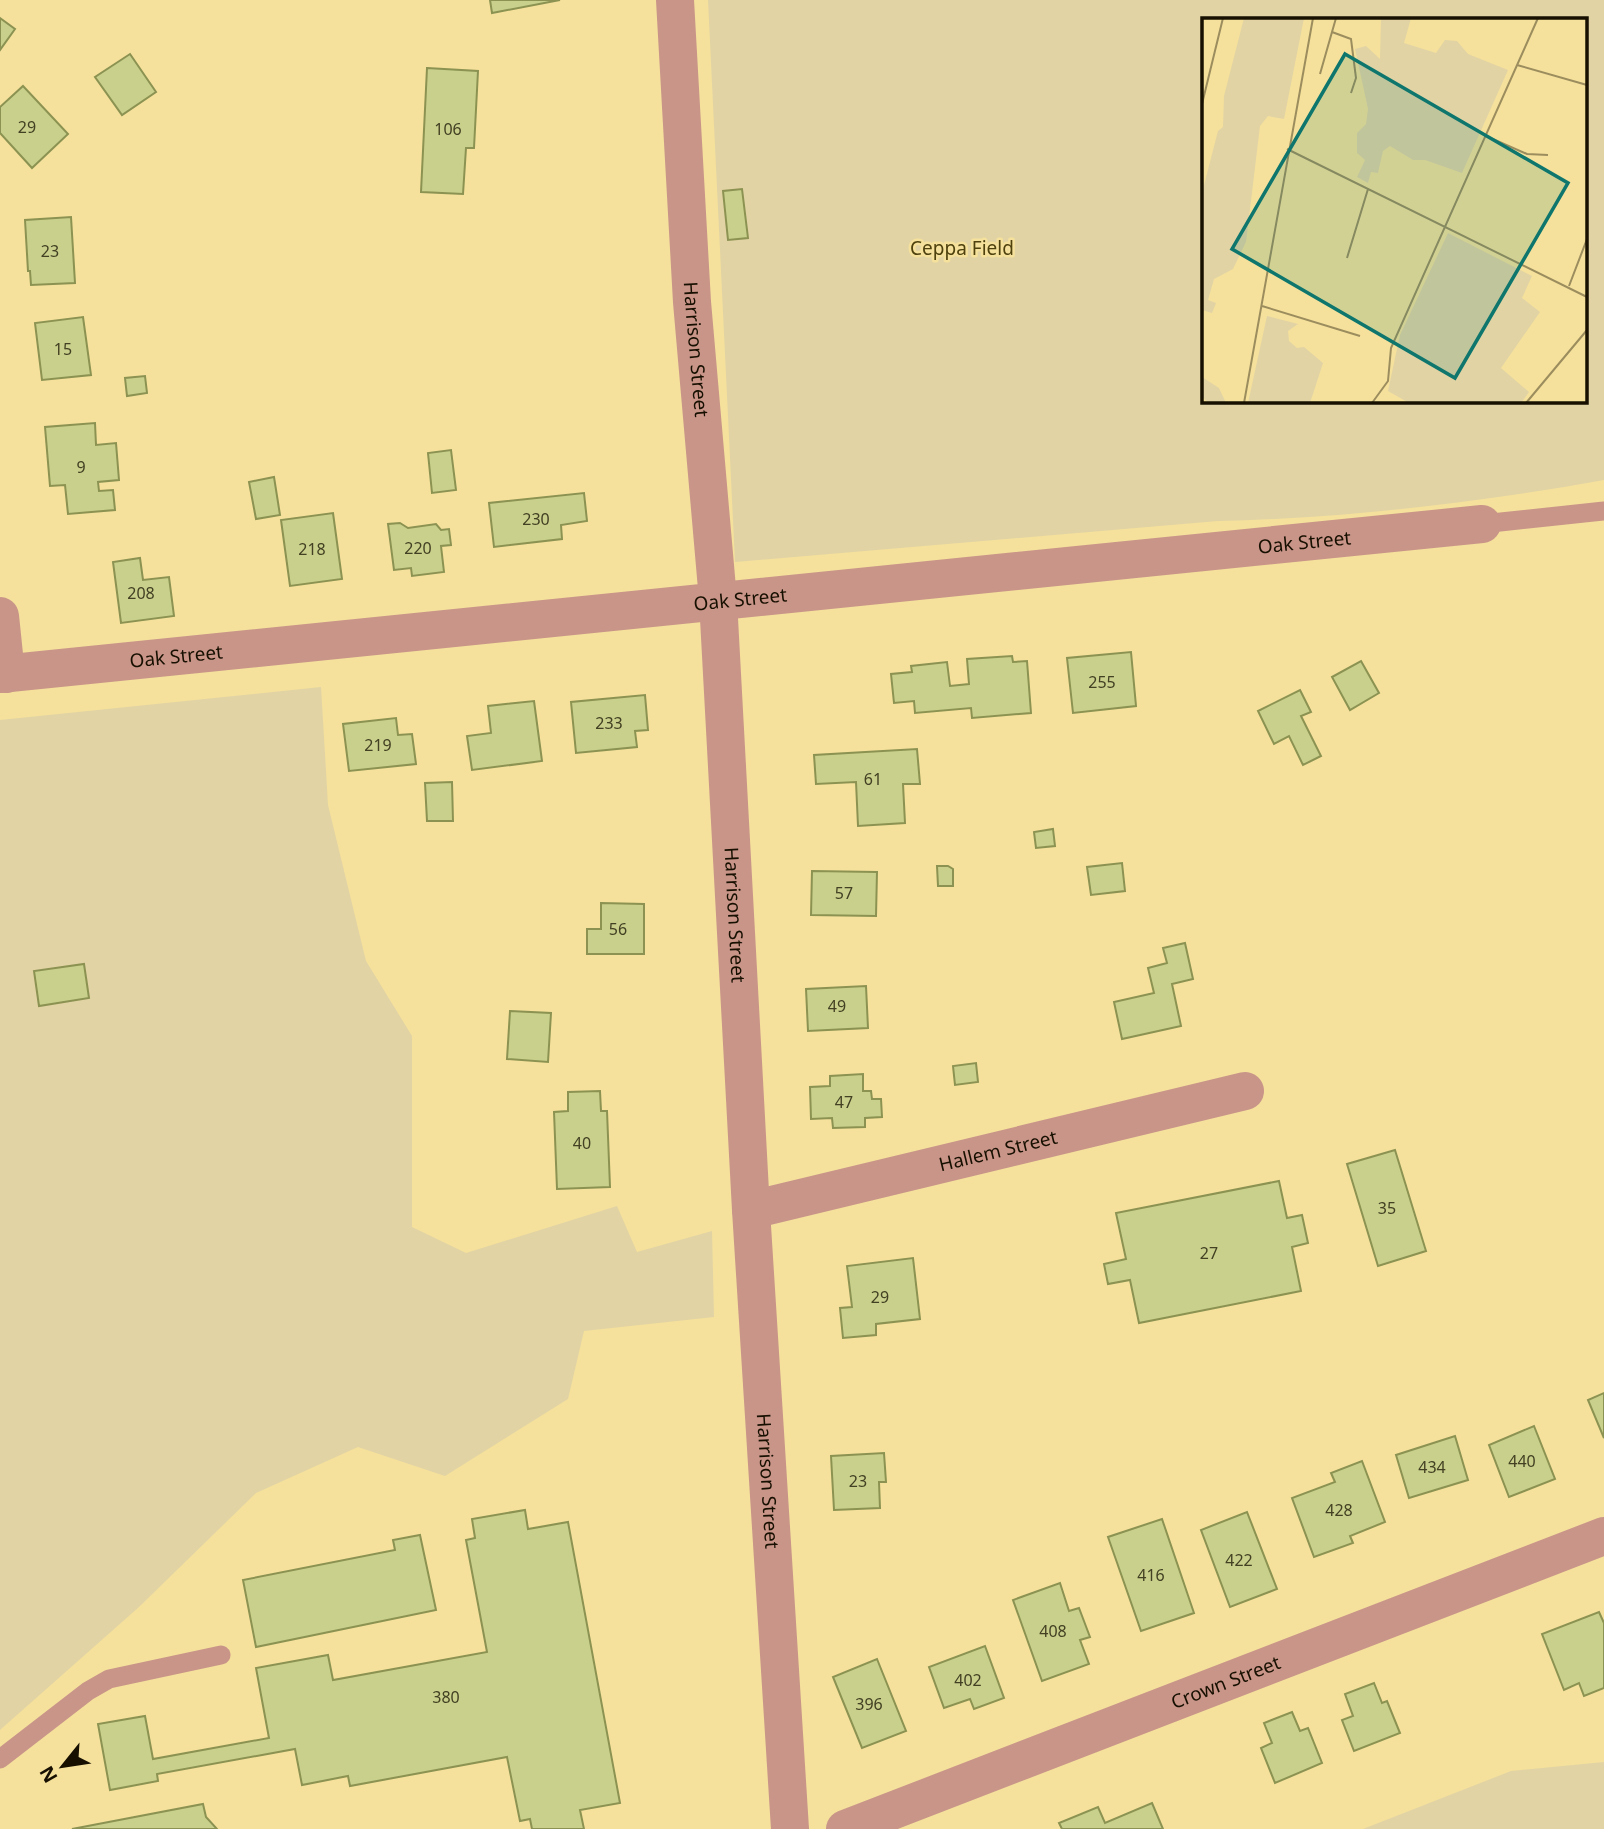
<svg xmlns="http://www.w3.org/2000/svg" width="1604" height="1829" viewBox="0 0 1604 1829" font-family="'Noto Sans',sans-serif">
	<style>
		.green { fill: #e1d3a4; fill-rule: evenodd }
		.building { fill: #c8d08c; stroke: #8c9352; stroke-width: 2 }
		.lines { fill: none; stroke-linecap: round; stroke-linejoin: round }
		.service { stroke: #c99589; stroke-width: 19 }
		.minor { stroke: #c99589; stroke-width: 38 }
		.tertiary { stroke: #c99589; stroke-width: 38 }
		.labels { text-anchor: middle; stroke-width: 5; stroke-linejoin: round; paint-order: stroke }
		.number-label { font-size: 16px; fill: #434023 }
		.park-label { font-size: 19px; fill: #4e410e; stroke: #f5e19c }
		.street-label { font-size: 19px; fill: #171000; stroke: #f5e19c }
		.inset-road { fill: none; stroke: #9c8d5e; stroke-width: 2 }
		.view { fill: #0f766e; fill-opacity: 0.15; stroke: #0f766e; stroke-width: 3.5 }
		.inset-edge { fill: none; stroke: #171000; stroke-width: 3.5 }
	</style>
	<rect width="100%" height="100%" fill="#f5e19c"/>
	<!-- green -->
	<g class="green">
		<path d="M708,0h896v480c-127,23 -257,38 -386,41l-483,41zM1203,19h382v382h-382z"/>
		<path d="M321,687l7,118 38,156 46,75v191l54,26 151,-47 20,46 75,-21 2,86 -130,14 -16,68 -123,77 -87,-29 -102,46 -117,114 -139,123v-1010z"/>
		<path d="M1604,1762v67h-241l148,-58z"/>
	</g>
	<!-- building -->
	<g class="building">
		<path d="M490,0h70l-68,13z"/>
		<path d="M0,18l15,11 -15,21z"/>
		<path d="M130,54l26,38 -34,23 -27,-38z"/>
		<path d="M427,68l51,3 -4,77h-8l-3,46 -42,-2z"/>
		<path d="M23,86l45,48 -36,34 -32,-35v-26z"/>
		<path d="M742,189l6,49 -20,2 -5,-49z"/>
		<path d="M71,217l4,66 -44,2 -1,-14h-2l-3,-51z"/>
		<path d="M83,317l8,58 -49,5 -7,-57z"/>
		<path d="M145,376l2,17 -20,3 -2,-18z"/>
		<path d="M95,423l1,22 20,-2 3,37 -21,2 1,9 14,-1 2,20 -47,4 -3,-29 -15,1 -5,-59z"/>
		<path d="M451,450l5,40 -24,3 -4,-40z"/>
		<path d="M274,477l6,38 -24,4 -7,-37z"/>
		<path d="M584,493l3,28 -26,4 1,14 -68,8 -5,-44z"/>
		<path d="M333,513l9,66 -52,7 -9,-66z"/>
		<path d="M400,523l8,5 28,-4 5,6 8,-1 2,16 -10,1 3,26 -32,4 -1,-8 -17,2 -6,-46z"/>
		<path d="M140,558l3,22 26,-3 5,39 -53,7 -8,-61z"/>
		<path d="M1131,652l5,54 -63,7 -6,-55z"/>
		<path d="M1012,656l1,6 14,-1 4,52 -59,5 -1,-10 -56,5 -1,-12 -20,2 -3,-29 21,-2 -1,-6 36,-4 3,24 19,-2 -2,-25z"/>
		<path d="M1361,661l18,32 -29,17 -18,-33z"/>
		<path d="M1300,690l11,22 -10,4 20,40 -18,9 -14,-29 -15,8 -16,-33z"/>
		<path d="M645,695l3,35 -13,1 2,16 -61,6 -5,-51z"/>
		<path d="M534,701l8,60 -70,9 -5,-34 24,-3 -3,-27z"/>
		<path d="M396,718l2,17 14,-1 4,30 -67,7 -6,-47z"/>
		<path d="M917,749l3,35h-17l2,39 -47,3 -2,-44 -40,2 -2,-29z"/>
		<path d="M452,782l1,39h-26l-2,-38z"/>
		<path d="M1053,829l2,17 -19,2 -2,-16z"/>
		<path d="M1122,863l3,28 -34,4 -4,-28z"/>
		<path d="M937,866h11l5,3v17h-15z"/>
		<path d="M812,871l65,1 -1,44 -65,-1z"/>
		<path d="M601,903l43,1v50h-57v-25h14z"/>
		<path d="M1185,943l8,36 -21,5 9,42 -59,13 -8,-37 40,-9 -6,-25 19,-5 -4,-15z"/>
		<path d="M84,964l5,34 -50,8 -5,-35z"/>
		<path d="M866,986l2,42 -60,3 -2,-42z"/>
		<path d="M510,1011l41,2 -3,49 -41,-3z"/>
		<path d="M976,1063l2,19 -23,3 -2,-19z"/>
		<path d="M863,1074v17h8l1,8h9l1,18 -17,1v9l-32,1 -1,-10 -21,1 -1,-32 20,-1v-10z"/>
		<path d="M600,1091l1,20h6l3,76 -53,2 -3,-77 14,-1v-19z"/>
		<path d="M1395,1150l31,101 -48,15 -31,-102z"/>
		<path d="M1279,1181l8,37 15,-3 6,28 -16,4 9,44 -162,32 -9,-43 -22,4 -4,-20 22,-5 -10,-46z"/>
		<path d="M913,1258l7,61 -44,5v11l-33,3 -3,-30 12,-1 -5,-41z"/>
		<path d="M1604,1393v45l-16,-38z"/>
		<path d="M1534,1426l21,53 -46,18 -20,-52z"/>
		<path d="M1455,1436l13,44 -59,18 -13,-43z"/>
		<path d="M884,1453l2,29h-7l1,26 -46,2 -3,-54z"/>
		<path d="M1362,1461l23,61 -35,14 3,7 -39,14 -22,-59 43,-16 -4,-9z"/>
		<path d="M525,1510l3,19 40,-7 52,281 -40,7 4,19h-52l-2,-10 -10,2 -13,-64 -157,29 -2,-10 -46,9 -7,-36 -138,25 1,7 -48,9 -12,-66 47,-8 8,43 116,-21 -13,-70 72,-13 5,25 154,-28 -21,-112 9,-2 -3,-19z"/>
		<path d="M1247,1512l30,77 -47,18 -29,-77z"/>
		<path d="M1162,1519l32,94 -53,18 -33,-94z"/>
		<path d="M420,1535l16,75 -180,37 -13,-67 152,-30 -2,-10z"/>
		<path d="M1060,1583l9,28 10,-3 11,29 -10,3 9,24 -47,17 -29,-81z"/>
		<path d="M1599,1612l5,11v65l-20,8 -5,-13 -15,7 -22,-56z"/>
		<path d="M985,1646l19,52 -30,11 -4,-10 -26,9 -15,-41z"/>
		<path d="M877,1659l29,72 -44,17 -29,-71z"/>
		<path d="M1374,1683l8,20 5,-2 13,32 -46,18 -12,-31 11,-4 -8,-22z"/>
		<path d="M1292,1712l8,19 8,-3 14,35 -47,20 -14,-35 11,-5 -8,-20z"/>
		<path d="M1152,1803l11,26h-101l-3,-6 39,-16 7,16z"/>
		<path d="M203,1804l3,13 11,12h-145z"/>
	</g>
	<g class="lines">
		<!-- service -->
		<g class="service">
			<path d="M1482,524l122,-13"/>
			<path d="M0,1759l88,-68 21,-12 112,-24"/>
		</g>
		<!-- minor -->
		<g class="minor">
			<path id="s1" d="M675,0l17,302 26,298 33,610 39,619"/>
			<path d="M0,616l6,58"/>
			<path id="s2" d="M0,674l1482,-150"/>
			<path id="s3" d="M751,1210l494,-119"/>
		</g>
		<!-- tertiary -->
		<path class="tertiary" id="s4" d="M845,1829l759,-293"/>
	</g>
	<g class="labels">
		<!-- number labels -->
		<g class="number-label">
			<text x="27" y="133">29</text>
			<text x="448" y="135">106</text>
			<text x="50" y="257">23</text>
			<text x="63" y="355">15</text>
			<text x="81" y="473">9</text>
			<text x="536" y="525">230</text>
			<text x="418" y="554">220</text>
			<text x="312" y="555">218</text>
			<text x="141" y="599">208</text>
			<text x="1102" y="688">255</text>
			<text x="609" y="729">233</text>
			<text x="378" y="751">219</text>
			<text x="873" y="785">61</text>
			<text x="844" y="899">57</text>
			<text x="618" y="935">56</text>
			<text x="837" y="1012">49</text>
			<text x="844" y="1108">47</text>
			<text x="582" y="1149">40</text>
			<text x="1387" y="1214">35</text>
			<text x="1209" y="1259">27</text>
			<text x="880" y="1303">29</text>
			<text x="1522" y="1467">440</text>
			<text x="1432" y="1473">434</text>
			<text x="858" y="1487">23</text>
			<text x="1339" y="1516">428</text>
			<text x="1239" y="1566">422</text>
			<text x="1151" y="1581">416</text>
			<text x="1053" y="1637">408</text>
			<text x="968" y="1686">402</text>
			<text x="446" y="1703">380</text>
			<text x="869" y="1710">396</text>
		</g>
		<!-- park labels -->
		<g class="park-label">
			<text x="962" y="255">Ceppa Field</text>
		</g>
		<!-- street labels -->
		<g class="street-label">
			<text dy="7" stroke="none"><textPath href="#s1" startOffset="350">Harrison Street</textPath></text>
			<text dy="7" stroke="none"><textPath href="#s2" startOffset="1311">Oak Street</textPath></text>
			<text dy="7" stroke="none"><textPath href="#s2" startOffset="744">Oak Street</textPath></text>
			<text dy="7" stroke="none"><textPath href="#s2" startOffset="177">Oak Street</textPath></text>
			<text dy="7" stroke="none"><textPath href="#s1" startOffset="917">Harrison Street</textPath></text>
			<text dy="7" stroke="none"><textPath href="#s3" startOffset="254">Hallem Street</textPath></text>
			<text dy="7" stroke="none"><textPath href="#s1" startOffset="1484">Harrison Street</textPath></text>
			<text dy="7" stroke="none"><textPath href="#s4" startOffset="408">Crown Street</textPath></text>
		</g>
	</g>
	<!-- overview -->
	<g transform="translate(1202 18)">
		<rect width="385" height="385" fill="#f5e19c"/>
		<path d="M42,0h60l-20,101 -16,-3 -8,10 -14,116 -13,27 -19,10 -6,21 8,3 -4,10 -10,-3v-117l16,-62 5,-4 1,-31zM179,0h30l-7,25 32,10 9,-13 12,1 11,13 40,16 -46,103 -37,-13h-12l-23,-14 -7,5 -5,22 -7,-1 -3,11 -11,-6 8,-17 -8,-7v-20l9,-9 2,-15 -13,-60 11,-3 14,13zM246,215l84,43 -10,22 18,14 -39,56 28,24 -8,11h-112l-21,-12 12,-56zM65,298l31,8 -10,7 1,10 8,7 7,-1 19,16 -13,40h-62zM0,359l17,11 7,15h-17l-7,-6z" fill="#e1d3a4"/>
		<path class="inset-road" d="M130,14l19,7 5,39 -5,15M315,47l70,20M118,56l16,-56M0,86l21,-86M284,118l41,18 21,1M85,131l300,148M145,240l21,-69M367,268l18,-47M60,288l98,30M42,385l69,-385M170,385l16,-22 3,-33 147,-330M324,385l61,-73"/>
		<path class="view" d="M143,36l223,129 -113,195 -223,-129z"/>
		<rect width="385" height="385" class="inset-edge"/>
	</g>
	<!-- north arrow -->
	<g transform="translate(63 1766) rotate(240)" stroke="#f5e19c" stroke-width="5" paint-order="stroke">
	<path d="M0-5L12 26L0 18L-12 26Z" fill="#171000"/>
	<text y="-10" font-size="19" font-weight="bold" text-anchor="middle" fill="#171000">N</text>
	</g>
</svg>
